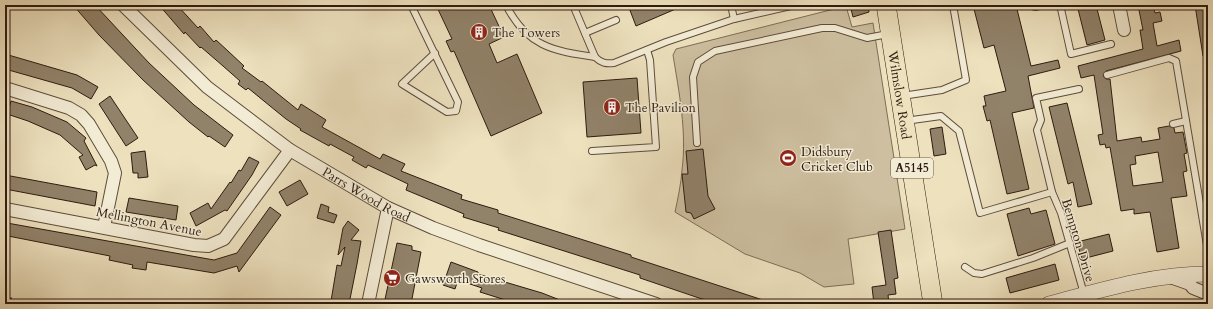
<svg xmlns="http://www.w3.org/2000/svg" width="1213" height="309" viewBox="0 0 1213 309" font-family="Cardo,serif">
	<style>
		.green { fill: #cdbfa0; stroke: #7e6d58 }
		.building { fill: #91826a; stroke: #2e1b10; fill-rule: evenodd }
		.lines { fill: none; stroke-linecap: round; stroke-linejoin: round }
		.service-casing { stroke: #5e4c3c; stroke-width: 8 }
		.minor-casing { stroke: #5e4c3c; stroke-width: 14 }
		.tertiary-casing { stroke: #5e4c3c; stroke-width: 16 }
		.primary-casing { stroke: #2e1b10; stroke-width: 20 }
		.service { stroke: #f3ecd5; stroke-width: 6 }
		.minor { stroke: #f3ecd5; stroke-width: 12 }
		.tertiary { stroke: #f3ecd5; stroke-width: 15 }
		.primary { stroke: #ede1be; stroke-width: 19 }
		.rail { stroke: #2e1b10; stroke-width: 3; stroke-dasharray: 7 7; stroke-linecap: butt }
		.labels { text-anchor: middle; stroke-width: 3; stroke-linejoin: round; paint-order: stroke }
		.shield { fill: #f3ecd5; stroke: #695a4b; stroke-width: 1 }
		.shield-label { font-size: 12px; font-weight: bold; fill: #2e1b10 }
		.poi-label { font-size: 13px; fill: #2e1b10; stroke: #f3ecd5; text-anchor: start }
		.street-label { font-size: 13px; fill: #2e1b10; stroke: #f3ecd5 }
	</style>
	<rect width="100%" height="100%" fill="#ede1be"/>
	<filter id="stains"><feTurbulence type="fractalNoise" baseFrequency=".005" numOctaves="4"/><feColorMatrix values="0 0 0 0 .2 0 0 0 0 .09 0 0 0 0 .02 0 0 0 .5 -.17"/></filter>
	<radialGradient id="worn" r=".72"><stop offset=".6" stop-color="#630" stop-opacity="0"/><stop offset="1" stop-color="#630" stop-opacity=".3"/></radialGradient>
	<!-- green -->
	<path class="green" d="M846,6l6,21 21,-4 32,206 -57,10 6,45 -30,3 -24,-14 -55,-19 -70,-42c3,-14 6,-28 7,-42 5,-38 -3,-78 -9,-115l3,-6z"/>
	<!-- building -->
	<g class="building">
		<path d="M73,5h22l54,58 45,42 39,30 -8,12 -16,-11 -1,1 -19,-15 -46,-42 -44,-45z"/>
		<path d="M159,5h18l21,23 2,-2 14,16 2,-2 12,11 16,15 -2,2 19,14 1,-1 36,29 3,-6 25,16 -4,7 58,32 3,-5 22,10 -4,7 61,24 -1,4 37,11v3l133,42v2l138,45 -1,2h-47l-22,-6 -59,-20v-3l-142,-45 1,-2 -36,-11 1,-3 -58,-24 2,-6 -40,-19 -2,3 -14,-8 2,-3 -24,-13 -1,2 -29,-16 1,-1 -15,-10 -38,-31 -2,2 -8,-6 2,-3 -17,-15 -22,-19 -1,1 -15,-16 -1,2z"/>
		<path d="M436,5h53l15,32 -15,7 8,19 20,-9 25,59 -51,23 -37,-85 -3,1 -5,-11 6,-2z"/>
		<path d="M628,5h57l-49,21z"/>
		<path d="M850,5h18l1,7 -16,5z"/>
		<path d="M990,5h26l15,61 27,-6 2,8 -32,8 6,32 -22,5 17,76 -22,5 -17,-74 -3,1 -4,-15h3l-2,-10 22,-5 -12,-46 -10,3 -10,-39z"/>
		<path d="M1077,5h19l9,35 -18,5z"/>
		<path d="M1138,5h15l2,8 5,-1 2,9 -9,2 4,23 22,-6 2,11 -75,20 -3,5 3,3h4l7,62 24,-4 1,5 18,-3 -2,-11 11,-2 5,2 1,5 8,-1 4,21 -3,1 3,17 -4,1 4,24 -16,2 8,50 -22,4 -7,-40 -16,2v-5l-13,2 -11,-64 -4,1 -1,-4 -5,1 -2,-10 5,-1 -9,-59 -13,3 -3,-12 65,-17 -3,-19h3zM1158,152l5,30 -30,4 -3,-21 6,-1 -1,-8z"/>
		<path d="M1195,5h11l2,51h-5z"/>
		<path d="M5,54l72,21 21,12 -7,12 -19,-11 -67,-19z"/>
		<path d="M637,78l4,55 -54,4 -4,-55z"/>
		<path d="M110,96l28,42 -12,8 -27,-42z"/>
		<path d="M11,101l21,6 35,15 19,16 -2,3 13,25 -2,-1 -9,5 -7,-13 4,-2 -23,-20 -32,-14 -21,-7z"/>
		<path d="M1067,103l25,101 -14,3 -5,-25 -5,2 -19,-77z"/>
		<path d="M942,127l4,27 -12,2 -4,-27z"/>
		<path d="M703,149l5,47 7,13 -21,10 -3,-6 -5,-1 -4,-38h6l-2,-23z"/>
		<path d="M145,151l3,26 -10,1v-5h-5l-2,-20z"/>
		<path d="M249,157l10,5 -7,13 -25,36 -2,-1 -29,16 -6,-13 18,-10 3,6 19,-27 1,1 8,-13 2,1z"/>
		<path d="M5,175l92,17 -2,14 -90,-17z"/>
		<path d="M300,180l8,14 -21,12 -8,-14z"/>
		<path d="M129,198l49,8 -2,14 -50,-8z"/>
		<path d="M321,204l8,3 -1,5 9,3 -3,8 -17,-5z"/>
		<path d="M270,207l11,8 -42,57 -2,-6 -23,7 -67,-11 -1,8 -14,-2 1,-3 -24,-5 1,-4 -102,-20 1,-5h-4l2,-8 207,37 23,-7z"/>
		<path d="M1029,208l2,6 15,-4 9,34 -37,12 -11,-42z"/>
		<path d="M348,221l11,9 -8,10 10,1 -4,23 -8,40h-15v-3h-3l6,-36 4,1 4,-19 -7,8 5,-27z"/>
		<path d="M891,230l7,48 -4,1 2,15 -8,1 1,9h-15l-2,-17 14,-2 -8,-53z"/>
		<path d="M1109,234l4,17 -31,8 -5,-17z"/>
		<path d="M397,243l15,3v4l9,2 -10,52h-27z"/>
		<path d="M451,262l27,10v2l64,19 23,9v2h-47l-38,-12 2,-4 -24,-8 -3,9 -12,-4z"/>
		<path d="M1055,264l4,16 -49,13 -4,-15z"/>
	</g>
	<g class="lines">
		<!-- service casing -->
		<g class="service-casing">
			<g id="service">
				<path d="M411,5l47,97 -2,9 -9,1 -45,-28 33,-31"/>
				<path d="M506,5c21,41 46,46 89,52"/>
				<path d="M573,5l22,52c6,6 11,7 19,6l52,-21 68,-23 61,-14"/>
				<path d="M731,5l3,14"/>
				<path d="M1028,5l7,2 9,-2"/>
				<path d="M1058,5l3,4 10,45 40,-10"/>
				<path d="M585,33l31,-13"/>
				<path d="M1107,75l62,-17 7,3 32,190"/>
				<path d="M1079,89l-43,9 5,22 -4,10 15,62 9,21 23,81"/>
				<path d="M902,96l40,-6 24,-10 -13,-75"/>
				<path d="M905,121l36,-5 18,15 21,82 72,-21"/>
				<path d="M1173,124l13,-3"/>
				<path d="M697,143l-4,-66 5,-15 17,-11 107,-23h13l32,10 21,-4"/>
				<path d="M592,151l64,-4 -6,-87 -3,-10"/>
				<path d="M965,267l9,6 8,1 51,-16 37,-15"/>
			</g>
		</g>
		<!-- minor casing -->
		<g class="minor-casing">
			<g id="minor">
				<path id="s1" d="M123,5l84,82 83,63 98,58 45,20 46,17 177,59"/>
				<path d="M1119,5l5,25"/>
				<path d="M5,88l64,20 12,7 8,9 22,37 4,12 -11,54"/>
				<path d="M5,209l189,36 14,1 16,-7 66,-89"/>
				<path d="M1170,277l20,7 3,4 15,6"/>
				<path d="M368,304l20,-96"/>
			</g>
		</g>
		<!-- tertiary casing -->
		<g class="tertiary-casing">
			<path id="tertiary" d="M1049,304c52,-14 104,-30 159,-30"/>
		</g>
		<!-- primary casing -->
		<g class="primary-casing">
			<g id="primary">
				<path id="s2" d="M886,5l47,299"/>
			</g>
		</g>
		<!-- service -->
		<use href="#service" class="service"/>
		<!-- minor -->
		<use href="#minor" class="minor"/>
		<!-- tertiary -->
		<use href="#tertiary" class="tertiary"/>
		<!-- primary -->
		<use href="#primary" class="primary"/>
		<!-- rail -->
		<path class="rail" d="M5,298l31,6"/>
	</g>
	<!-- icons -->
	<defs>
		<g id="building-disc" transform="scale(0.9)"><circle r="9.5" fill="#8f2418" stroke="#f3ecd5"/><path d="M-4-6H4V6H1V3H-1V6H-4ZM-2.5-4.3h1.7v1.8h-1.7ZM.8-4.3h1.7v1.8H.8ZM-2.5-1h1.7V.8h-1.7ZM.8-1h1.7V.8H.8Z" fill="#fff"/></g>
		<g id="stadium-disc" transform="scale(0.9)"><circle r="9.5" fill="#8f2418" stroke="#f3ecd5"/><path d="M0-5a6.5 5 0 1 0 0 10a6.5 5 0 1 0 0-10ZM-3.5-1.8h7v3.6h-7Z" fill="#fff"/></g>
		<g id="supermarket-disc" transform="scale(0.9)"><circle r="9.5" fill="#8f2418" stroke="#f3ecd5"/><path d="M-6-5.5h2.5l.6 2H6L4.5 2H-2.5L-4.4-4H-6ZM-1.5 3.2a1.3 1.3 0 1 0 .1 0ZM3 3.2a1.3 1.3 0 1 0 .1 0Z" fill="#fff"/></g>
	</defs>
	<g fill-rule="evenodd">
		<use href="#building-disc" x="479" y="32"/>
		<use href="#building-disc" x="612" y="107"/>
		<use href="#stadium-disc" x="788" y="158"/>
		<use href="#supermarket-disc" x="392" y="278"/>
	</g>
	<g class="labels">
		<!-- shield labels -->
		<rect class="shield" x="891" y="158" width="42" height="20" rx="3"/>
		<g class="shield-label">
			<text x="912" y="172">A5145</text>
		</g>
		<!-- poi labels -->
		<g class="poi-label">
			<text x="492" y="37">The Towers</text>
			<text x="625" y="112">The Pavilion</text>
			<text x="801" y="156">Didsbury<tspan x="801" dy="15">Cricket Club</tspan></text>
			<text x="405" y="283">Gawsworth Stores</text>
		</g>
		<!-- street labels -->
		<g class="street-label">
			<text dy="5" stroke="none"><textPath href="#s2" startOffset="91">Wilmslow Road</textPath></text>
			<text dy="5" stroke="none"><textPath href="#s1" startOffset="310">Parrs Wood Road</textPath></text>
			<text transform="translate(149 221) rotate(11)" y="5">Mellington Avenue</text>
			<text transform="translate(1079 240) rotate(73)" y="5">Bempton Drive</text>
		</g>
	</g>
	<!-- margin -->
	<rect width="1213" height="309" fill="none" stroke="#ede1be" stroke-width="20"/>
	<rect x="6" y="6" width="1201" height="297" fill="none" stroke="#2e1b10" stroke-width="2"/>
	<rect x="10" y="10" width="1193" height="289" fill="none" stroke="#2e1b10"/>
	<rect width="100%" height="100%" filter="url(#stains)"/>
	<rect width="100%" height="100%" fill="url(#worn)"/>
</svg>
